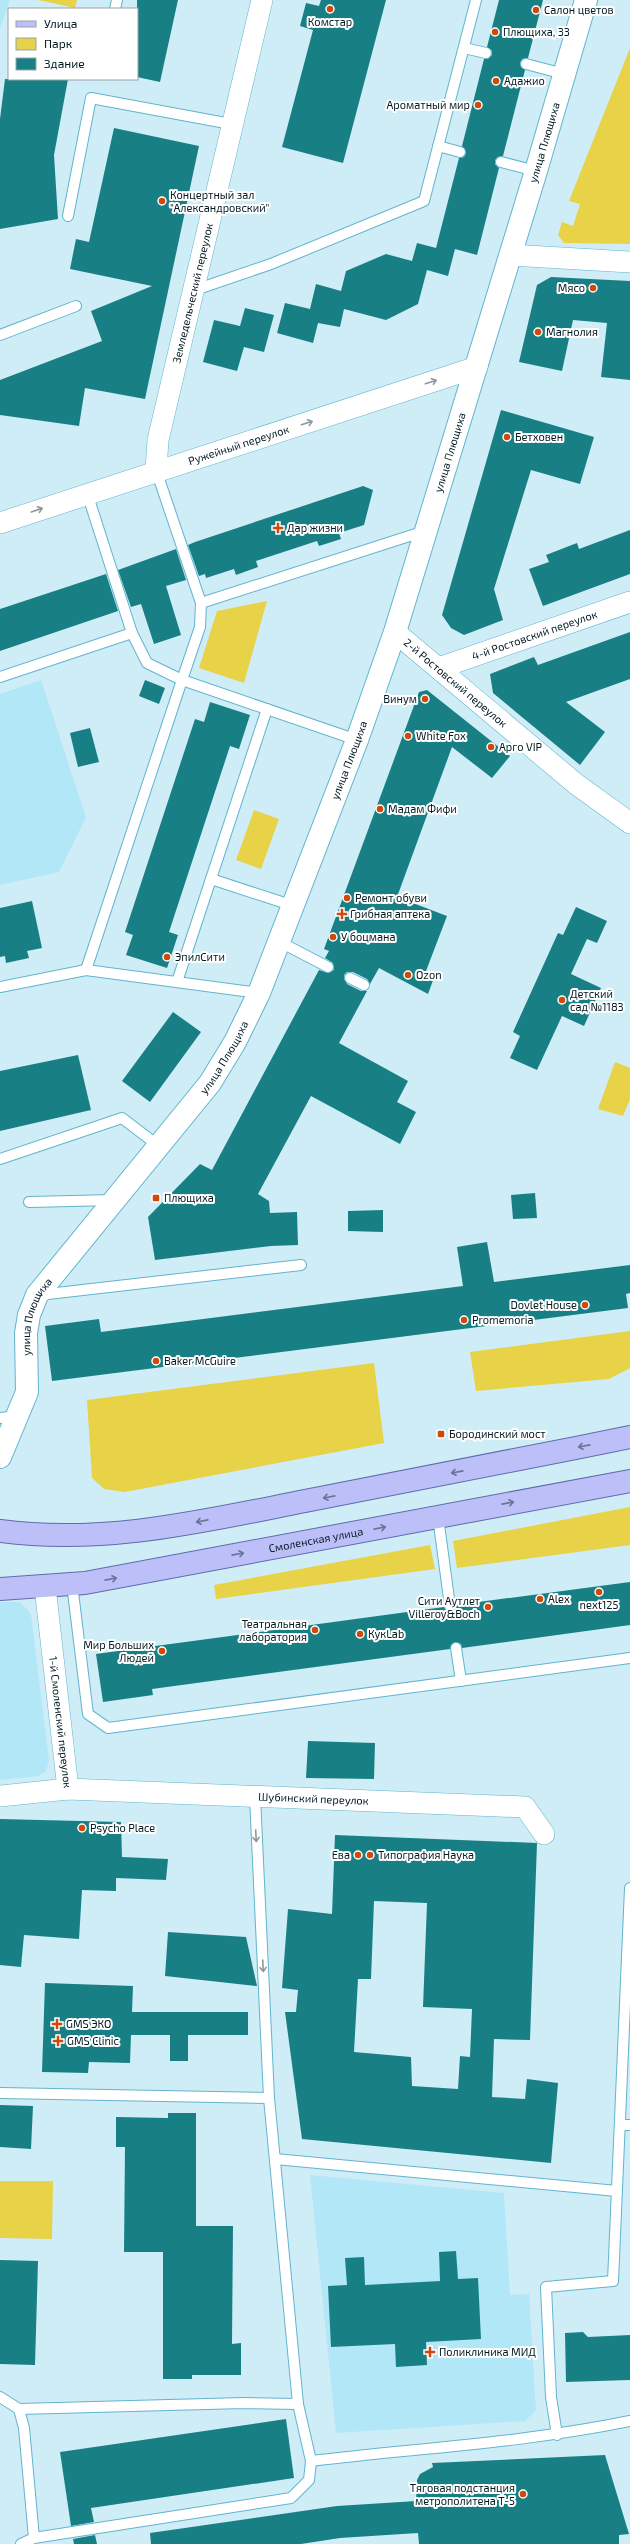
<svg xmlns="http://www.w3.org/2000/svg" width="630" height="2544" viewBox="0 0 630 2544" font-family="'Exo 2',sans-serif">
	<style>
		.built { fill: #b2e7f8 }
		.green { fill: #e8d248 }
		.building { fill: #188084; fill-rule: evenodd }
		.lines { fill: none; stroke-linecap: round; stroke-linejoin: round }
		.service-casing { stroke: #62b4cd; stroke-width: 12 }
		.minor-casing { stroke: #62b4cd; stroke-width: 22 }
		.tertiary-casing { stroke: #62b4cd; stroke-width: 24 }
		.primary-casing { stroke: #5f6baa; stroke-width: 24 }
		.service { stroke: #fff; stroke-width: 10 }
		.minor { stroke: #fff; stroke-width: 21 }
		.tertiary { stroke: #fff; stroke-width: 22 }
		.primary { stroke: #bdc0f8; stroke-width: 22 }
		.oneway { stroke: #8d989c }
		.oneway2 { stroke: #697598 }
		.poi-dot { fill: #cf490a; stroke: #fff; stroke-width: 1.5 }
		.labels { text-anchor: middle; stroke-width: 4; stroke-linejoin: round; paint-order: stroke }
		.poi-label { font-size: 11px; fill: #021a22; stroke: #fff; text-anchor: start }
		.street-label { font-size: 11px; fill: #021a22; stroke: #fff }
	</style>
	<rect width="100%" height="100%" fill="#cfedf7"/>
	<!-- built -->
	<g class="built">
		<path d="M0,0h10l-10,29z"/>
		<path d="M41,680l45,137 -27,55 -59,13v-191z"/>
		<path d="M0,1602h19l8,7 4,6 18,146 -3,10 -8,5 -38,4z"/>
		<path d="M310,2175l194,18 6,102 19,-1 7,116 -11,11 -189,12z"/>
	</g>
	<!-- green -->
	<g class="green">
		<path d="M38,0h39l-2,8z"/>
		<path d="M630,48v196l-66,-1 -6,-8 4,-13 11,4 7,-22 -11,-3z"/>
		<path d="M267,601l-23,82 -45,-15 18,-57z"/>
		<path d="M254,810l25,9 -18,50 -25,-9z"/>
		<path d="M615,1062l15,6v31l-7,17 -25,-7z"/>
		<path d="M630,1331v37l-21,11 -133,12 -6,-39z"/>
		<path d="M374,1363l10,80 -259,49 -21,-3 -12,-11 -5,-78z"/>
		<path d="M630,1507v38l-173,23 -4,-27z"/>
		<path d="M430,1545l5,24 -219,30 -2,-14z"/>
		<path d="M53,2181l-1,58 -52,-1v-57z"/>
	</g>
	<!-- building -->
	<g class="building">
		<path d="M137,0h41l-18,82 -23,-5z"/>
		<path d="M321,0h65l-43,163 -61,-16 31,-117 -13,-4 6,-23 13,3z"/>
		<path d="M499,0h44l-15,58 -6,1 -2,4 5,7 -22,86 -8,4v4l4,4 -22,87 -22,-6 -7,27 -21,-6 -9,34 -32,16 -42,-11 -4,18 -22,-4 -5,20 -36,-10 8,-30 25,6 6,-25 25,7 5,-20 40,-17 26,7 5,-18 19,5 23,-90 5,-1 2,-4 -4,-7 22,-87h4l4,-4v-4l-5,-4z"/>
		<path d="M5,79h63l-14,76 4,64 -58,10v-110z"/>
		<path d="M114,128l85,18 -54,253 -60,-11 -6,38 -79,-11v-35l102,-39 -11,-30 61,-25 -82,-17 6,-30 13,3z"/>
		<path d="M551,277l79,4v99l-29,-3 6,-54 -34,-3 -11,51 -43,-9 18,-77z"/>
		<path d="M245,308l29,7 -10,37 -20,-5 -7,24 -34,-9 11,-42 26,6z"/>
		<path d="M501,410l93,27 -14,47 -49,-14 -37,119 9,31 -39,15 -13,-7 -9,-13z"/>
		<path d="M363,486l10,4 -9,35 -25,8 2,6 -22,7 -2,-5 -61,20 2,6 -22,8 -2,-6 -28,9 -1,-4 -6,2 -11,-31 7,-3z"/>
		<path d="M630,530v44l-87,32 -14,-37 20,-7 -3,-7 31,-12 2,6z"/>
		<path d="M176,549l10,31 -20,6 15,49 -27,9 -13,-40 -10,3 -13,-37z"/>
		<path d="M106,574l12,37 -118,40v-42z"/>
		<path d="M630,632v47l-64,23 39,30 -25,33 -87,-72 -3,-19 44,-17 4,8z"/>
		<path d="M145,680l20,8 -6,16 -20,-8z"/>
		<path d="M427,690l83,66 -18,22 -40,-31 -55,150 50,19 -21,55 9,4 -7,19 -49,-26 -9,16 -3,-5 -14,-7h-6l-3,3 3,9 14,7h6l-28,52 69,38 -11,21 19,10 -16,32 -89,-48 -53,98 11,7 1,12 27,-1 1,33 -27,1 -116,14 -7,-43 52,-53 12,6 107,-200 9,3 6,-3 -1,-7 -8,-5 4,-7 -5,-2 95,-257z"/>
		<path d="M210,702l40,13 -11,34 -9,-3 -61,186 9,3 -11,33 -41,-13 7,-20 -8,-3 70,-213 9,3z"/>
		<path d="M90,728l9,34 -21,5 -8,-34z"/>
		<path d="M32,901l10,47 -15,3 2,7 -23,5 -1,-7 -5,1v-49z"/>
		<path d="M576,907l31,14 -10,22 -10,-4 -16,35 30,14 -17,38 -22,-10 -25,54 -27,-12 10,-22 -7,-4 45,-99 5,2z"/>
		<path d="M173,1012l28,20 -51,70 -28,-21z"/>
		<path d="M78,1055l13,55 -91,21v-60z"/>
		<path d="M535,1193l2,25 -24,1 -2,-24z"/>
		<path d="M383,1210v22l-35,-1v-20z"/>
		<path d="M487,1242l7,40 136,-17v28l-4,1 2,14 -576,73 -7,-55 54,-7 2,13 362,-46 -6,-39z"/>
		<path d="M630,1582v43l-168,23 -1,-4 -6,-2 -5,7 -298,40 1,6 -50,7 -7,-48 348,-47 3,5h4l5,-7z"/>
		<path d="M308,1741l67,2 -1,36 -68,-1z"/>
		<path d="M0,1819l121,3 1,35 46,2 -2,21 -50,-2v13l-34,-1 -3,49 -55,-4 -3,32 -21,-2z"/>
		<path d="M335,1835l202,8 -7,197 -36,-1 -2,58 33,2 2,-20 31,4 -7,80 -249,-24 -17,-127h11l2,-22 -16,-2 6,-79 44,5zM374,1901l53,2 -4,104 49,2 -2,48 -10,-1 -2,33 -46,-3 -1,-29 -57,-5 4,-73h13z"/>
		<path d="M168,1932l78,5 11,49 -92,-10z"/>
		<path d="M45,1983l88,3 -1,26h116v23h-60v26h-18v-26h-39l-1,28 -41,-1 -1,11 -46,-1z"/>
		<path d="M0,2105l33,1 -2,43 -31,-2z"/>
		<path d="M168,2113h28v113h37l-1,118 9,-1v32h-49v4h-29v-127h-39l1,-105h-9v-30l52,1z"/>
		<path d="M456,2251l2,28 20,-1 3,61 -55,3 1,23 -31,2 -1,-23 -64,3 -3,-61 19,-1 -2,-27 19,-1 1,28 75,-4 -1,-29z"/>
		<path d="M0,2260l38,1 -3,104 -35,-1z"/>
		<path d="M583,2332l5,5 42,-2v45l-64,2 -1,-49z"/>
		<path d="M286,2419l8,59 -203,30 3,14 -23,4 -11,-74z"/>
		<path d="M605,2455l24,79 -10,1v9h-200l-1,-11 -78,5 -39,6h-150l-1,-11 187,-27 79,-5 1,-21 3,-6 13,-7 -1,-4z"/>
		<path d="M95,2535l2,9h-23l-1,-5z"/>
	</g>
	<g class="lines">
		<!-- service casing -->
		<g class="service-casing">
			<g id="service">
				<path d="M115,9l2,-9"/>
				<path d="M464,48l22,5"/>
				<path d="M526,64l38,10"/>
				<path d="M438,146l22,6"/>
				<path d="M501,162l35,9"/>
				<path d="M68,216l23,-118 140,26"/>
				<path d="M192,291l79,-27 153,-63 52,-201"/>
				<path d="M0,335l76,-29"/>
				<path d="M156,470l45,133 -1,24 -18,53 175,60"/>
				<path d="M201,603l224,-72"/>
				<path d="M0,677l132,-44"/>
				<path d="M211,879l83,27"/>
				<path d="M280,942l48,25"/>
				<path d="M86,970l96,-290 -35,-17 -15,-30 -45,-140"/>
				<path d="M350,978l14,7"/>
				<path d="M177,982l90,-273"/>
				<path d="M0,987l86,-17 173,23"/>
				<path d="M0,1159l122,-41 38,29"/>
				<path d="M29,1202l85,-2"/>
				<path d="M39,1295l262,-30"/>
				<path d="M0,1418l18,-2"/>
				<path d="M438,1517l12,89"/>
				<path d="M72,1584l16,130 20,14 522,-70"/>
				<path d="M456,1648l5,33"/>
				<path d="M0,2093l269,5"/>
				<path d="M620,2125h10"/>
				<path d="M275,2159l342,32"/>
				<path d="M0,2397l19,12 225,-6 54,1"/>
				<path d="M19,2409l5,19 10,110"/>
				<path d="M557,2435l-6,-38 -5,-110 67,-6 17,-393"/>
				<path d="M311,2461c108,-13 212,-18 319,-40"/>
				<path d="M21,2544l13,-6 257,-40 18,-18 2,-19 -13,-57 -29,-306 -14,-301"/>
			</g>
		</g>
		<!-- minor casing -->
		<g class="minor-casing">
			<g id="minor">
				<path d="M510,255l120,7"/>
				<path id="s1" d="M156,470l2,-30 104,-440"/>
				<path id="s2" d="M0,523l477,-156"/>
				<path id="s3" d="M395,632l181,152 54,39"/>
				<path id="s4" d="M439,668l191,-66"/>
				<path id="s5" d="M45,1587l23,202"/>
				<path id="s6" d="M0,1796l68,-7 457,18 19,27"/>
			</g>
		</g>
		<!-- tertiary casing -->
		<g class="tertiary-casing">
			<g id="tertiary">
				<path id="s7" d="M0,1457l27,-65 -1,-59 3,-18 8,-20 173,-212 25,-41 24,-49 98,-253 38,-108 141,-461 50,-171"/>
			</g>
		</g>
		<!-- primary casing -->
		<g class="primary-casing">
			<g id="primary">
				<path d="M0,1531c104,14 204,-10 305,-30 109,-21 217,-42 325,-64"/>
				<path id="s8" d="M0,1589l85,-6 545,-102"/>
			</g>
		</g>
		<!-- service -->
		<use href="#service" class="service"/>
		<!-- minor -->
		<use href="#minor" class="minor"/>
		<!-- tertiary -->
		<use href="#tertiary" class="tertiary"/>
		<!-- primary -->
		<use href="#primary" class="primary"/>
	</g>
	<!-- one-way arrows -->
	<defs><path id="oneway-shaft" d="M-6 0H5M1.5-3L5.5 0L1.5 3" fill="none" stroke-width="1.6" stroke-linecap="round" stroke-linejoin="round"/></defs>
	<g class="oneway">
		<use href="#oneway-shaft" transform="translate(431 382) rotate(-18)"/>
		<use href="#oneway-shaft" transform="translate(307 423) rotate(-17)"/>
		<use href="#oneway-shaft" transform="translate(37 510) rotate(-19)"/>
		<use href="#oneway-shaft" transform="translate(256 1836) rotate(87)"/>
		<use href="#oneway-shaft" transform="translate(263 1966) rotate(87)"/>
	</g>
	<g class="oneway2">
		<use href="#oneway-shaft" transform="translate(584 1446) rotate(169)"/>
		<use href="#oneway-shaft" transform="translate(457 1472) rotate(169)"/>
		<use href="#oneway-shaft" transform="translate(329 1497) rotate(169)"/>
		<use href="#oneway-shaft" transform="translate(508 1503) rotate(-11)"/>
		<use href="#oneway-shaft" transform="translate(202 1521) rotate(169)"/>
		<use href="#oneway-shaft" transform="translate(380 1528) rotate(-11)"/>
		<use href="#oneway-shaft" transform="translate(238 1554) rotate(-11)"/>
		<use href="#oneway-shaft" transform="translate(111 1579) rotate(-11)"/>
	</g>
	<!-- markers -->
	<g class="poi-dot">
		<circle cx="330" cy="9" r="4"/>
		<circle cx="536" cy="10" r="4"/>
		<circle cx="495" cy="32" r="4"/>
		<circle cx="496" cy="81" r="4"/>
		<circle cx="478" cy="105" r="4"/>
		<circle cx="162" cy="201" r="4"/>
		<circle cx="593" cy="288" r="4"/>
		<circle cx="538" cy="332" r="4"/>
		<circle cx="507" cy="437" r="4"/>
		<path d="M276 522h4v4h4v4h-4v4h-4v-4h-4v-4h4z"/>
		<circle cx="425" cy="699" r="4"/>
		<circle cx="408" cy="736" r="4"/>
		<circle cx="491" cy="747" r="4"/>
		<circle cx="380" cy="809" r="4"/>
		<circle cx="347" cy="898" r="4"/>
		<path d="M340 908h4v4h4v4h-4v4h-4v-4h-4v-4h4z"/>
		<circle cx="333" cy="937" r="4"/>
		<circle cx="167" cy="957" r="4"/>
		<circle cx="408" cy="975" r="4"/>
		<circle cx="562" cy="1000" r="4"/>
		<rect x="152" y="1194" width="8" height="8" rx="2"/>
		<circle cx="585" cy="1305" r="4"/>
		<circle cx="464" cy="1320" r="4"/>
		<circle cx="156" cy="1361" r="4"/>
		<rect x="437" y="1430" width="8" height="8" rx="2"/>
		<circle cx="599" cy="1592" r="4"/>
		<circle cx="540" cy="1599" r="4"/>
		<circle cx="488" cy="1607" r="4"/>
		<circle cx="315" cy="1630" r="4"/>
		<circle cx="360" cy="1634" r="4"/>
		<circle cx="162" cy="1651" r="4"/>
		<circle cx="82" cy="1828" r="4"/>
		<circle cx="358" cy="1855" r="4"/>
		<circle cx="370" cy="1855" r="4"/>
		<path d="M55 2018h4v4h4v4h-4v4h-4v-4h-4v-4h4z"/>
		<path d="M56 2035h4v4h4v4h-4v4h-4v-4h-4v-4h4z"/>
		<path d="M428 2346h4v4h4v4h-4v4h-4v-4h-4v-4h4z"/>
		<circle cx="523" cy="2494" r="4"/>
	</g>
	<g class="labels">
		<!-- poi labels -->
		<g class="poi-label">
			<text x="544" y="14">Салон цветов</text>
			<text x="330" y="26" text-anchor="middle">Комстар</text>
			<text x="503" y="36">Плющиха, 33</text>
			<text x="504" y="85">Адажио</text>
			<text x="470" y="109" text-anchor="end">Ароматный мир</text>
			<text x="170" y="199">Концертный зал<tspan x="170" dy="13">"Александровский"</tspan></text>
			<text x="585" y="292" text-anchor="end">Мясо</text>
			<text x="546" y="336">Магнолия</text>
			<text x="515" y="441">Бетховен</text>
			<text x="287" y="532">Дар жизни</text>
			<text x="417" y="703" text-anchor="end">Винум</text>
			<text x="416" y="740">White Fox</text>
			<text x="499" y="751">Арго VIP</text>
			<text x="388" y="813">Мадам Фифи</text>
			<text x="355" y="902">Ремонт обуви</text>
			<text x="350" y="918">Грибная аптека</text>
			<text x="341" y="941">У боцмана</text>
			<text x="175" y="961">ЭпилСити</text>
			<text x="416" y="979">Ozon</text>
			<text x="570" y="998">Детский<tspan x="570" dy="13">сад №1183</tspan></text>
			<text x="164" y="1202">Плющиха</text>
			<text x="577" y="1309" text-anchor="end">Dovlet House</text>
			<text x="472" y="1324">Promemoria</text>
			<text x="164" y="1365">Baker McGuire</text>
			<text x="449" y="1438">Бородинский мост</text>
			<text x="548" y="1603">Alex</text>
			<text x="480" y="1605" text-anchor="end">Сити Аутлет<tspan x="480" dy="13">Villeroy&amp;Boch</tspan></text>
			<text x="599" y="1609" text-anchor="middle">next125</text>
			<text x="307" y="1628" text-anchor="end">Театральная<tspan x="307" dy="13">лаборатория</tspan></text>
			<text x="368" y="1638">КукLab</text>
			<text x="154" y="1649" text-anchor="end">Мир Больших<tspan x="154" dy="13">Людей</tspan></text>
			<text x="90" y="1832">Psycho Place</text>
			<text x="350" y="1859" text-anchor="end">Ева</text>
			<text x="378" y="1859">Типография Наука</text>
			<text x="66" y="2028">GMS ЭКО</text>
			<text x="67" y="2045">GMS Clinic</text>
			<text x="439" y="2356">Поликлиника МИД</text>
			<text x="515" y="2492" text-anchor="end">Тяговая подстанция<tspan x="515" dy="13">метрополитена Т-5</tspan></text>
		</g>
		<!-- street labels -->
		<g class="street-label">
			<text dy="4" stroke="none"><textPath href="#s7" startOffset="1443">улица Плющиха</textPath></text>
			<text dy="4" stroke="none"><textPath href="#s1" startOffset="181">Земледельческий переулок</textPath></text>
			<text dy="4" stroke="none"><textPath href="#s2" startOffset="251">Ружейный переулок</textPath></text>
			<text dy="4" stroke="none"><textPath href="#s7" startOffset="1119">улица Плющиха</textPath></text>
			<text dy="4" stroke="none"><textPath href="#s4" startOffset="101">4-й Ростовский переулок</textPath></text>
			<text dy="4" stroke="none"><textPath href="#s3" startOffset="79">2-й Ростовский переулок</textPath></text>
			<text dy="4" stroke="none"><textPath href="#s7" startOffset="795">улица Плющиха</textPath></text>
			<text dy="4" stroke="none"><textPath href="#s7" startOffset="472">улица Плющиха</textPath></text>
			<text dy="4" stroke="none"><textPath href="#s7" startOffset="148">улица Плющиха</textPath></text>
			<text dy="4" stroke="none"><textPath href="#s8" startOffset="320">Смоленская улица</textPath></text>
			<text dy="4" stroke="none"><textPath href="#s5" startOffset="136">1-й Смоленский переулок</textPath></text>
			<text dy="4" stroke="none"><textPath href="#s6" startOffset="314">Шубинский переулок</textPath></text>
		</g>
	</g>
	<!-- legend -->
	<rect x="8" y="8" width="130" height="72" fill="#ffffff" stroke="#9aa3a7"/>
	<rect x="16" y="21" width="20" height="6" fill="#bdc0f8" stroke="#9aa3a7"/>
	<text x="44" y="28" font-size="12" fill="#021a22">Улица</text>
	<rect x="16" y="38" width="20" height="12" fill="#e8d248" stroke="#9aa3a7"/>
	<text x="44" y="48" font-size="12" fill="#021a22">Парк</text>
	<rect x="16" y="58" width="20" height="12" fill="#188084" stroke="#9aa3a7"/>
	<text x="44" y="68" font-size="12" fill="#021a22">Здание</text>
</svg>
